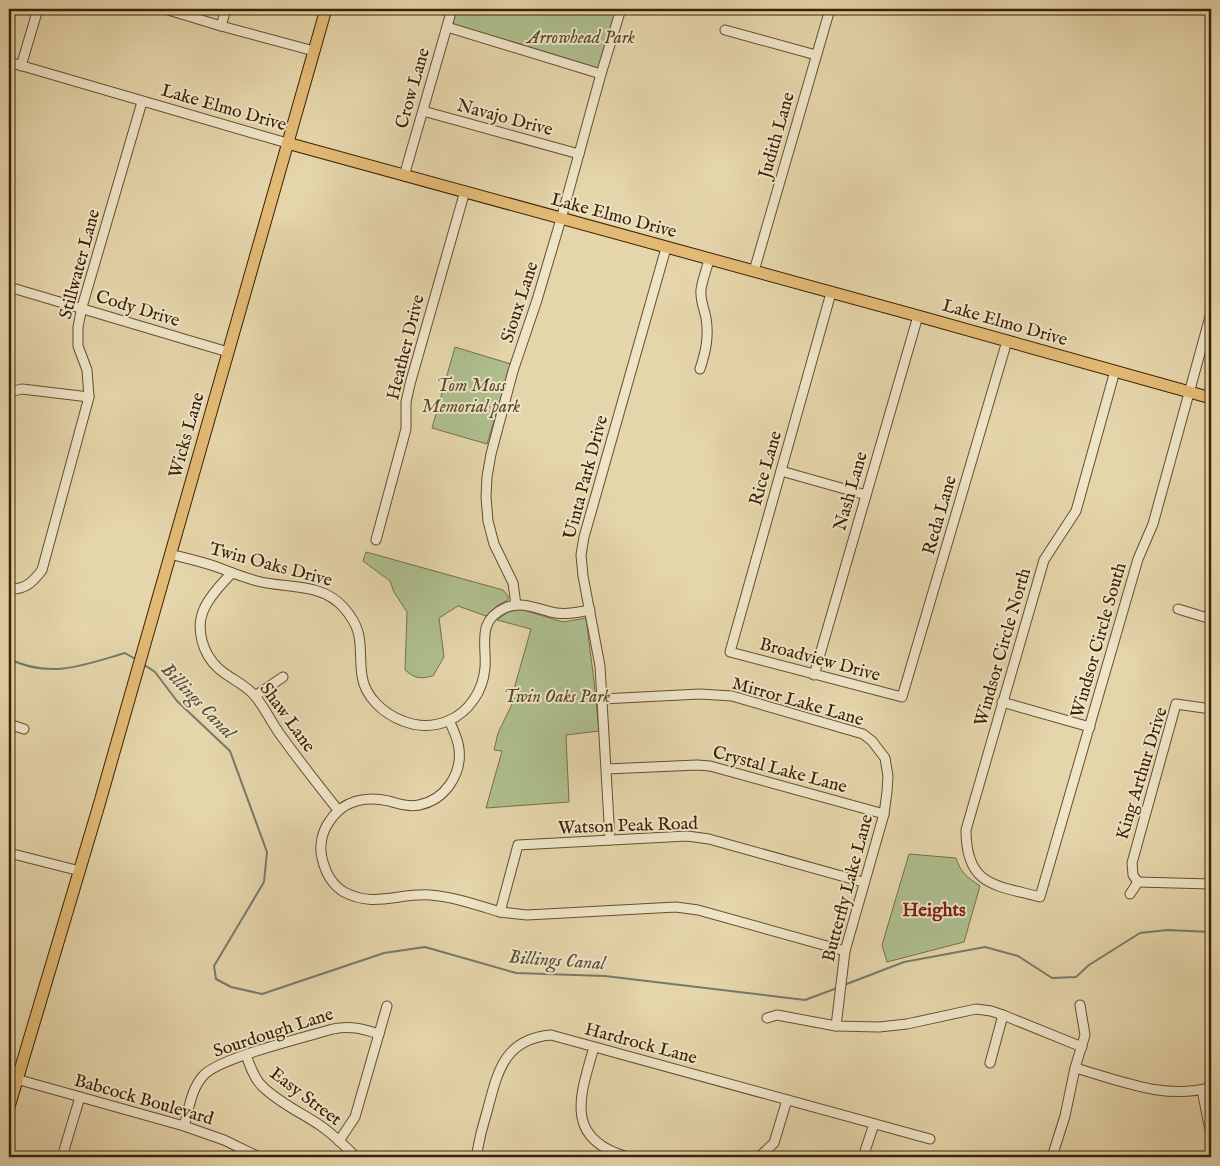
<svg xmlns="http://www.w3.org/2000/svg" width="1220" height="1166" viewBox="0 0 1220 1166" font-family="'IM FELL English',serif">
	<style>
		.green { fill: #aebe8e; stroke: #766f49 }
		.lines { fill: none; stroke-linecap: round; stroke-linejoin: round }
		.stream { stroke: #747a6c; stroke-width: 2 }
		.minor-casing { stroke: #674d2e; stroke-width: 11 }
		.major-casing { stroke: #3d2004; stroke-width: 13 }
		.minor { stroke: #eee4c8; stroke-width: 9 }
		.major { stroke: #e2ba75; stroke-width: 11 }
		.labels { text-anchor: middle; stroke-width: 4; stroke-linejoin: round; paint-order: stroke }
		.park-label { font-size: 18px; font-style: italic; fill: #594826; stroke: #eee4c8 }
		.street-label { font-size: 18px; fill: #3d2004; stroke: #eee4c8 }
		.water-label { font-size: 19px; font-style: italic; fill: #594d38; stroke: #eee4c8 }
		.neighbourhood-label { font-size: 19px; font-weight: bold; fill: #7a1f14; stroke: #eee4c8 }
	</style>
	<rect width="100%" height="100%" fill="#e5d5aa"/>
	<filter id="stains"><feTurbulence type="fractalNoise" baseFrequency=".004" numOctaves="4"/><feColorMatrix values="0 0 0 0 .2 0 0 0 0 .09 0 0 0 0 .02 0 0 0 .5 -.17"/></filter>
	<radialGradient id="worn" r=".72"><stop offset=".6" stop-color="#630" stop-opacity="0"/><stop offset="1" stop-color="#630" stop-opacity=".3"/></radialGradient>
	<!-- green -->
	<g class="green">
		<path d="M455,9h164l-17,62 -152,-46z"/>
		<path d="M455,347l56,17 -24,80 -55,-16z"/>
		<path d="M366,552l137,38 5,6v4l-10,5 -12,11 -28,-10 -19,12 5,39 -11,19c-14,3 -17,3 -28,-6l2,-58 -13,-20 -4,-11 -27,-20z"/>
		<path d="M520,609l43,13 23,-4 8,63 5,50 -33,4 3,67 -83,6 16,-57 -8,-1 4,-17 21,-43 -5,-1 17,-60 -34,-9 11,-8z"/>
		<path d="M909,854l47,4c5,15 11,19 24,28l-16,56 -77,20 -5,-17z"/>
	</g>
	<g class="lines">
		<!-- stream -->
		<g class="stream">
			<path d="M9,659c42,20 75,6 116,-6l12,7"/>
			<path d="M143,664l12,8 22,29 53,50 37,101 -3,30 -50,84 2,13 15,8 31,7 122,-41 41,-6 91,26 89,3 200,24 32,-12"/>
			<path d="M844,985l60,-23 81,-15 33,9 34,22 24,-1 13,-12 51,-32 27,-3 44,2"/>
		</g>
		<!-- minor casing -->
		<g class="minor-casing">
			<g id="minor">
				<path d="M165,9l56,17 93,25"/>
				<path d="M221,26l5,-17"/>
				<path d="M447,27l154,47"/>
				<path d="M725,30l91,25"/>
				<path d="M9,62l278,81"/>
				<path d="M21,66l17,-57"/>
				<path d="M423,111l156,43"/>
				<path d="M404,176l48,-167"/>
				<path d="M754,271l76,-262"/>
				<path d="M9,287l219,65"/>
				<path d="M831,293l-101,359 172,45 105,-356"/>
				<path d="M700,369c6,-18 9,-33 6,-51 -2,-10 -6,-18 -5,-28 1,-10 6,-21 8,-31"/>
				<path d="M1115,371l-39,140 -32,49 -78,270c0,56 29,55 74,67l98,-338 15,-35 58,-211"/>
				<path d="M9,392l13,-3 67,8"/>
				<path d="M781,471l85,24"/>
				<path d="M376,540l30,-111v-27l4,-18 55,-193"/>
				<path d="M170,554c15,4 29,7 44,12 14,5 28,11 43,15 30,8 65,1 87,27 22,25 14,39 18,68 3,21 22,38 41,45 15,6 30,6 45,0 21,-9 35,-30 37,-53 2,-23 -9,-47 20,-60 18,-8 34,2 51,5 12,2 23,-1 34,-3"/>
				<path d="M232,573c-10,10 -22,23 -28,36 -9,20 -1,45 14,59 12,11 26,15 37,28 10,12 17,28 27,41 18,25 37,49 56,73"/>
				<path d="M9,589c16,1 24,-7 33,-19l47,-173 -2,-27 -9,-24v-19l4,-20 60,-205"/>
				<path d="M516,605l-3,-22 -19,-39 -6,-23 -2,-24 1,-20 4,-23 22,-83 24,-71 24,-81 40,-145 20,-65"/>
				<path d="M1178,609l33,10"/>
				<path d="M814,675l104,-359"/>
				<path d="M255,696l28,-19"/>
				<path d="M602,699l98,-5 32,2 131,38 9,7 13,17 3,18 -1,16 -3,22 -39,137 -9,75"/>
				<path d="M1002,702l88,25"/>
				<path d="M449,720c4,10 9,18 10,29 3,25 -14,51 -40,56 -10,2 -20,-1 -30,-4 -23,-5 -46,-1 -60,21 -7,10 -10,24 -7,36 3,13 10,27 22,34 30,16 54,1 86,3 24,2 47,10 70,17l18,-67 169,-9 22,3 154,43"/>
				<path d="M9,724l15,5"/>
				<path d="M607,769l90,-4 13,1 174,48"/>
				<path d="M610,840l-10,-174 -17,-90 -2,-21 3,-18 82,-289"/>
				<path d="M9,853l71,18"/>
				<path d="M1138,882l-5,-7 -1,-12 44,-159 35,5"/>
				<path d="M1138,882l73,2"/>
				<path d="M1130,894l8,-12"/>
				<path d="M500,912l27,3 149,-8 22,3 147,41"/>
				<path d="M767,1018l10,-3 59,11 43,1 28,-3 69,-15 15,2 12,4 79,32"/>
				<path d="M594,1047c-14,49 -31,92 34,110"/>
				<path d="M246,1055c4,11 8,23 16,31 17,17 40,27 59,40 13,9 24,20 35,31"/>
				<path d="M990,1063l13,-48"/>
				<path d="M1075,1068c44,12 91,33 136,19"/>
				<path d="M9,1077l175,49 40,14 35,17"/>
				<path d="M1202,1090l8,40"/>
				<path d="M184,1126c5,-16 7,-37 19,-50 15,-18 103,-39 130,-47 17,-4 30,0 46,5"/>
				<path d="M339,1141l16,-24 32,-111"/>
				<path d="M62,1157l18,-60"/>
				<path d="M476,1157c3,-17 7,-33 12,-49 10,-38 17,-69 63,-73l379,104"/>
				<path d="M759,1157l15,-14 13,-43"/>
				<path d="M863,1157l11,-33"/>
				<path d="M1052,1157l13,-41 10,-48 10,-33 -5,-30"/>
			</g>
		</g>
		<!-- major casing -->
		<g class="major-casing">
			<g id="major">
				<path d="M287,143l631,173 293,82"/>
				<path d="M9,1107l90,-302 227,-796"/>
			</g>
		</g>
		<!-- minor -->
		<use href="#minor" class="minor"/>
		<!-- major -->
		<use href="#major" class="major"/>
	</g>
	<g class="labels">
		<!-- park labels -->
		<g class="park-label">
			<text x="581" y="43">Arrowhead Park</text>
			<text x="471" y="391">Tom Moss<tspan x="471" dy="21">Memorial park</tspan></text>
			<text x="557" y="702">Twin Oaks Park</text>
		</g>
		<!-- street labels -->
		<g class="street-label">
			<text transform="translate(412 88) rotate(-74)" y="6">Crow Lane</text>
			<text transform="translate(224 107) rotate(16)" y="6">Lake Elmo Drive</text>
			<text transform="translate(505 117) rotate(15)" y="6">Navajo Drive</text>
			<text transform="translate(776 135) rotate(-74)" y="6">Judith Lane</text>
			<text transform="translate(614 215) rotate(15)" y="6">Lake Elmo Drive</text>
			<text transform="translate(79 264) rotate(-75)" y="6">Stillwater Lane</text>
			<text transform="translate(519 302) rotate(-72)" y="6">Sioux Lane</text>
			<text transform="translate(138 308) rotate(17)" y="6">Cody Drive</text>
			<text transform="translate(1005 322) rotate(16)" y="6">Lake Elmo Drive</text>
			<text transform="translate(405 347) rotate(-76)" y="6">Heather Drive</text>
			<text transform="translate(186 435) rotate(-74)" y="6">Wicks Lane</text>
			<text transform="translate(765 468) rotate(-74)" y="6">Rice Lane</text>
			<text transform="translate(585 477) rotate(-75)" y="6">Uinta Park Drive</text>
			<text transform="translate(850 491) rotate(-74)" y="6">Nash Lane</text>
			<text transform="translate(939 515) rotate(-74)" y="6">Reda Lane</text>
			<text transform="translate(271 564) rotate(15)" y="6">Twin Oaks Drive</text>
			<text transform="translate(1098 640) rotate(-74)" y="6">Windsor Circle South</text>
			<text transform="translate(1002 647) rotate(-74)" y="6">Windsor Circle North</text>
			<text transform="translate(820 659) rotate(15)" y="6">Broadview Drive</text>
			<text transform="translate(798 701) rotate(16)" y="6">Mirror Lake Lane</text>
			<text transform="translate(288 717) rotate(54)" y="6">Shaw Lane</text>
			<text transform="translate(780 769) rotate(15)" y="6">Crystal Lake Lane</text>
			<text transform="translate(1141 773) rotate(-73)" y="6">King Arthur Drive</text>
			<text transform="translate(628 825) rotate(-2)" y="6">Watson Peak Road</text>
			<text transform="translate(847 888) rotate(-75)" y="6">Butterfly Lake Lane</text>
			<text transform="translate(273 1032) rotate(-18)" y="6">Sourdough Lane</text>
			<text transform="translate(641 1043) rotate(15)" y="6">Hardrock Lane</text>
			<text transform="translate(306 1096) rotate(37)" y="6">Easy Street</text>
			<text transform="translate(144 1099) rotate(16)" y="6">Babcock Boulevard</text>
		</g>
		<!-- water labels -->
		<g class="water-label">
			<text transform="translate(199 700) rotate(46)" y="7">Billings Canal</text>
			<text transform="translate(557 959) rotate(4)" y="7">Billings Canal</text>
		</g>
		<!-- neighbourhood labels -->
		<g class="neighbourhood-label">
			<text x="934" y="916">Heights</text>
		</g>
	</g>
	<!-- margin -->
	<rect width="1220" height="1166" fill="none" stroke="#e5d5aa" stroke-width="30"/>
	<rect x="10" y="10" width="1200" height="1146" fill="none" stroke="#3d2004" stroke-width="2.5"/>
	<rect x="15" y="15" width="1190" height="1136" fill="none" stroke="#3d2004"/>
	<rect width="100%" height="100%" filter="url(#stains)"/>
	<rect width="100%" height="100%" fill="url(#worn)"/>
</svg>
